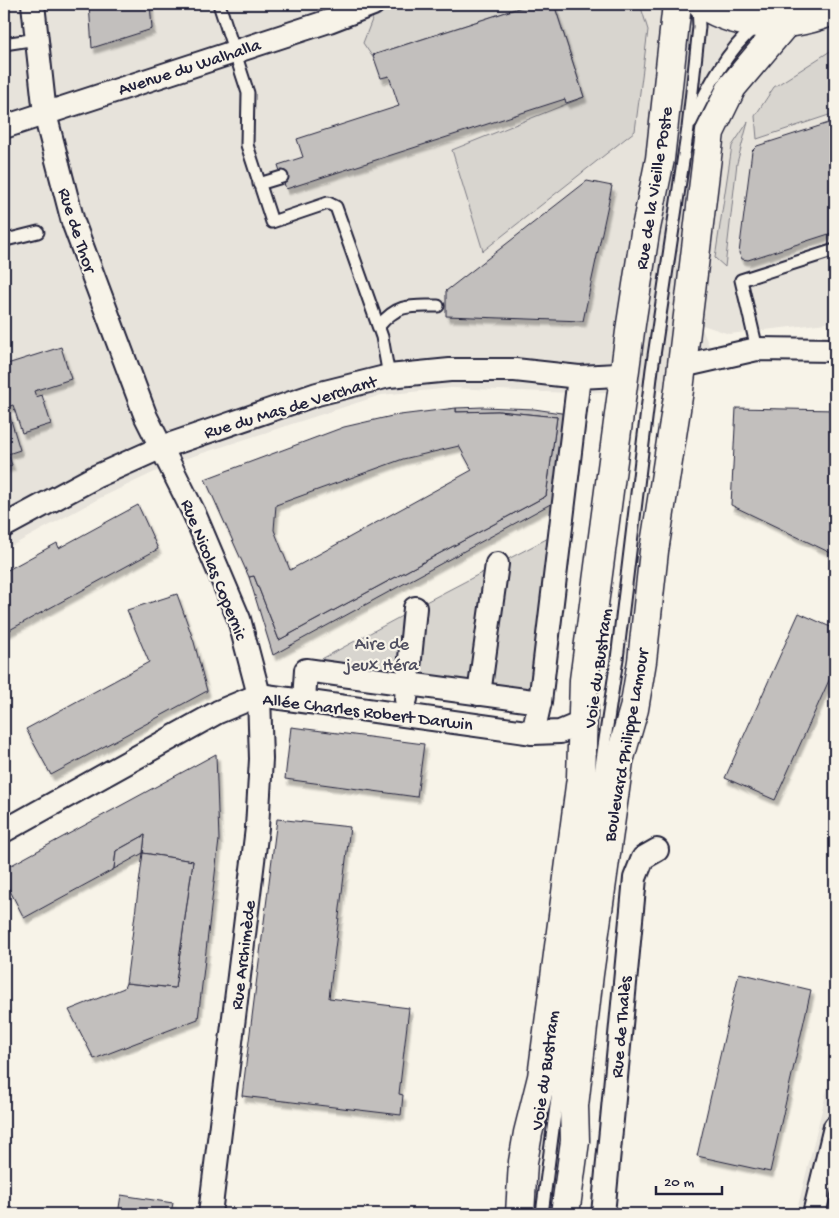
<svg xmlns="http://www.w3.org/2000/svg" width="839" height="1218" viewBox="0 0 839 1218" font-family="'Gochi Hand',sans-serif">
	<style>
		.built { fill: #e7e3db }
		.green { fill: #d8d5cf; stroke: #7d7c85 }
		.building { fill: #c2bfbd; stroke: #22223b; fill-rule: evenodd; filter: url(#shadow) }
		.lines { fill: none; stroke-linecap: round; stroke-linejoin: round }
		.lane-casing { stroke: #22223b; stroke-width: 15 }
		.street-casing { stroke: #22223b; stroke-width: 26 }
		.primary-casing { stroke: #22223b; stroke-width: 31 }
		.lane { stroke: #f7f3e8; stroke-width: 11 }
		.street { stroke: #f7f3e8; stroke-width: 22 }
		.primary { stroke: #f7f3e8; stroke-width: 28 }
		.labels { text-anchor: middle; stroke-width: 4.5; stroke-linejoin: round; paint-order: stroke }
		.street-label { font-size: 18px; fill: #22223b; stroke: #f7f3e8 }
		.park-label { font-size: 18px; fill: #504f60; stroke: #f7f3e8 }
	</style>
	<defs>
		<filter id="shadow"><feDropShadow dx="3" dy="5.5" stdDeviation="1" flood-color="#0004"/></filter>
	</defs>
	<rect width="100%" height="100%" fill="#f7f3e8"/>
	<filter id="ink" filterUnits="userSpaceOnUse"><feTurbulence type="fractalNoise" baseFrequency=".02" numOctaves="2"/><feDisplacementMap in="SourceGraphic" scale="10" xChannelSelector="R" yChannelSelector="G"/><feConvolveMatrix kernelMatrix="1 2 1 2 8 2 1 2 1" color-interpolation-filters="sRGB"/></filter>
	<g filter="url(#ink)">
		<!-- built -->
		<g class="built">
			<path d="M4,4h831v318l-106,12 -29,-10 10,24 -31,42 -108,3 -120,-5 -70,7 -203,66 -78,37 -96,52z"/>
			<path d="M835,1058v156h-39z"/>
		</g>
		<!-- green -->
		<g class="green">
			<path d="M378,4h153l-158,51 1,4 -11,-16z"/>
			<path d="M554,4h86l8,26 -13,101 -152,120 -31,-101 132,-53z"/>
			<path d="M835,48v65l-78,26 -2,-23 19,-29z"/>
			<path d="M748,122l-11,41 -12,104 -10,-9 17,-112z"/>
			<path d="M558,533l-23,158 -120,-12 7,-75z"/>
			<path d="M411,611l-9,68 -86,-17z"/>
		</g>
		<!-- building -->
		<g class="building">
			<path d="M89,4h61l2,25 -60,19z"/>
			<path d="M531,4h23l30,93 -18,6 -1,-4 -279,90 -8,-24 25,-8 -6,-18 102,-33 -10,-30 -8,2 -8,-23z"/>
			<path d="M835,121v111l-87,28 -6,-1 -3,-6 13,-102 5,-5z"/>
			<path d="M587,181l25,5 -29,135 -137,-5v-25z"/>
			<path d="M61,347l10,32 -37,12 2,6 6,-2 9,29 -29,9 -9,-28 -6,2 13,43 -12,4 4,11 -8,3v-103z"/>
			<path d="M483,407l51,2 34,5 -12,87 -283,154 -24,-78 5,-1 25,64 267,-144 11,-79 -59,-6 -42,1v-4z"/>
			<path d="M456,408v4l42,-1 59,6 -11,79 -267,144 -25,-64 -5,1 -44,-98 139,-52 48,-11zM459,446l13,24 -182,100 -16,-40 2,-25 127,-46z"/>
			<path d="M736,408l99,2v145l-104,-50z"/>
			<path d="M138,505l20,44 -154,84v-61l53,-29 2,5z"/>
			<path d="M177,594l17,48 13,49 -156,84 -25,-46 123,-67 -22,-52z"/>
			<path d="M799,613l36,16v38l-60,133 -50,-22z"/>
			<path d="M291,727l133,17 -7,53 -132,-18z"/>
			<path d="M216,754l3,86 -21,179 -104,40 -25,-49 55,-22 2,-5 49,5 18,-127 -50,-8 2,-18 -29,16 -2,18 -90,49 -20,-39v-10z"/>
			<path d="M277,819l73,8 -21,171 80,10 -10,86 4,1 -2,20 -159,-19z"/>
			<path d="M145,835l-2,18 -29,16 2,-18z"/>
			<path d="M143,853l50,8 -18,127 -49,-5z"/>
			<path d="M739,973l72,17 -41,182 -73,-16z"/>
			<path d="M121,1195l52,8 -2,11h-53z"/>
		</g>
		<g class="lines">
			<!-- lane casing -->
			<g class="lane-casing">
				<g id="lane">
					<path d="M219,4l29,89 -1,52 25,77 56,-19 8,4 46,130 7,39"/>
					<path d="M4,44l33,-5"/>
					<path d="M691,122c17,-35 35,-71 65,-96"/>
					<path d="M259,184l23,-7"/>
					<path d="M10,239l28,-7"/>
					<path d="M379,326c19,-23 32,-20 59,-20"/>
					<path d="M757,349l-16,-69 94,-30"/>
					<path d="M542,1214l51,-394 24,-161 35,-290 36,-241 11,-101 -1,-23"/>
				</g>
			</g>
			<!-- street casing -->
			<g class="street-casing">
				<g id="street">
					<path d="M33,4l12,110 28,108 73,195 48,96 45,106 20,76 2,64 -4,69 -47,386"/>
					<path d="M4,127l325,-106 44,-17"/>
					<path d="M682,366l75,-17 78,1"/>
					<path d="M4,526l91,-49 65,-29 157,-54 72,-18 61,-6h65l64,7 39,-2 7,-4"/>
					<path d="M479,694l18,-130"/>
					<path d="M406,699l9,-91"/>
					<path d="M304,700l2,-30 234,32"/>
					<path d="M533,733l7,-31 39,-325"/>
					<path d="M4,831l214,-119 41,-17 274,38 27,-1 24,-10"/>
					<path d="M603,1214l32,-336 8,-20 14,-8"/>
					<path d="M814,1214l21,-87"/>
				</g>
			</g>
			<!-- primary casing -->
			<g class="primary-casing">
				<g id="primary">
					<path d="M702,4c39,26 92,24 133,6"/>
					<path d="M520,1214l3,-52 5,-29 14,-56 39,-299 3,-98 47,-356 14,-91 15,-74 17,-155"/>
					<path d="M565,1214l10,-73 -1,-35 15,-132 30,-213 15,-52 8,-48 12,-110 25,-161 31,-258 22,-45 53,-63"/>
				</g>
			</g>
			<!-- lane -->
			<use href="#lane" class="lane"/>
			<!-- street -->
			<use href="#street" class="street"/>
			<!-- primary -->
			<use href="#primary" class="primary"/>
		</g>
	</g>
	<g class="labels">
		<!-- street labels -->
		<g class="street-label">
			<text transform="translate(189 66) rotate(-18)" y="6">Avenue du Walhalla</text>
			<text transform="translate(653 188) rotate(-81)" y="6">Rue de la Vieille Poste</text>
			<text transform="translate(78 230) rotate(72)" y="6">Rue de Thor</text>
			<text transform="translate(290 406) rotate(-17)" y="6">Rue du Mas de Verchant</text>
			<text transform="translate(215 569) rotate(68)" y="6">Rue Nicolas Copernic</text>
			<text transform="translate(597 668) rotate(-82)" y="6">Voie du Bustram</text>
			<text transform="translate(368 711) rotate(7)" y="6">Allée Charles Robert Darwin</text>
			<text transform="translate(625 745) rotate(-80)" y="6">Boulevard Philippe Lamour</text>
			<text transform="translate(242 955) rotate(-83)" y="6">Rue Archimède</text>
			<text transform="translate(620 1027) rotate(-85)" y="6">Rue de Thalès</text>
			<text transform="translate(544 1070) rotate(-82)" y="6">Voie du Bustram</text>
		</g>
		<!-- park labels -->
		<g class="park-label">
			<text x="382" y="649">Aire de<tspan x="382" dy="21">jeux Héra</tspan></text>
		</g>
	</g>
	<!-- margin -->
	<rect width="839" height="1218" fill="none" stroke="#f7f3e8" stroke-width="20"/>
	<rect x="10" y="10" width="819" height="1198" fill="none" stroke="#22223b" stroke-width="2" filter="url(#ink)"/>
	<!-- scale -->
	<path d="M656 1186v8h66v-8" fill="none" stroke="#22223b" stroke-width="2.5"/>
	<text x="664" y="1186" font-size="15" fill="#22223b" stroke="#f7f3e8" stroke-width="4" paint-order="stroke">20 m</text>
</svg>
